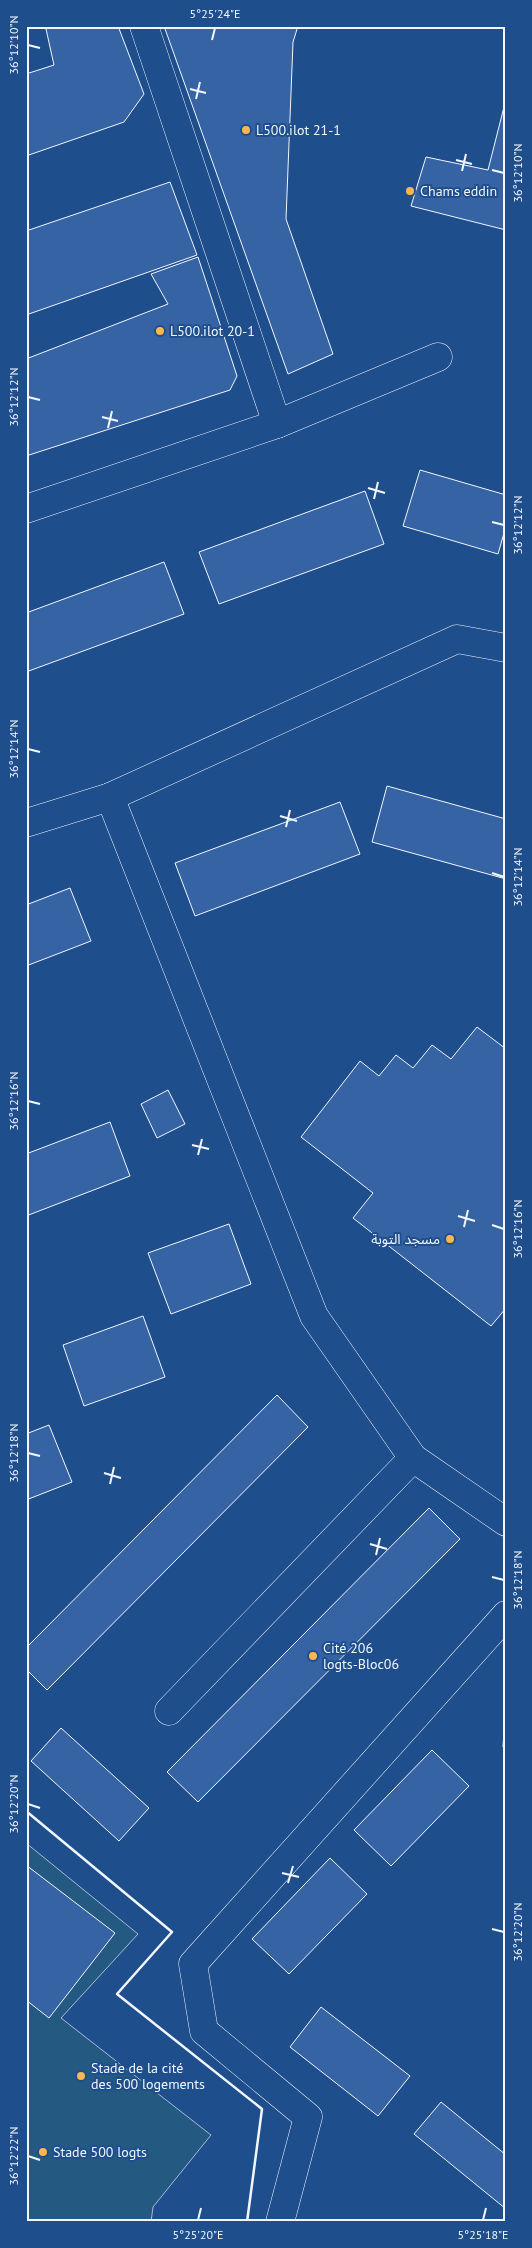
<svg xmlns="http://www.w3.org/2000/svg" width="532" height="2248" viewBox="0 0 532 2248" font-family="'PT Sans','Noto Sans Arabic',sans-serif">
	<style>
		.green { fill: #245a82; stroke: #a8bbd7 }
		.building { fill: #3563a3; stroke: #f2f6ff }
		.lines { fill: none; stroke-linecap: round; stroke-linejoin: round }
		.street-casing { stroke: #f2f6ff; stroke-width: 29 }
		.secondary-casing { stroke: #f2f6ff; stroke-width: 29 }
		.street { stroke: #1f4e8c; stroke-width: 28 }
		.secondary { stroke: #1f4e8c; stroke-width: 28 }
		.wall { stroke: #f2f6ff; stroke-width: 2.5 }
		.ticks { fill: none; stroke: #f2f6ff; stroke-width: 2 }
		.poi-dot { fill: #ffb74d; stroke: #1f4e8c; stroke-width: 2 }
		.labels { text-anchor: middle; stroke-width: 4; stroke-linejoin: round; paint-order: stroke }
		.poi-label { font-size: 14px; fill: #f2f6ff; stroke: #1f4e8c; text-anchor: start }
		.neatline { fill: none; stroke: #f2f6ff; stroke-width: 2 }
		.ticks-label { font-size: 12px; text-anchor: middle; fill: #f2f6ff }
	</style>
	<rect width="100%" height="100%" fill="#1f4e8c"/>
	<!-- green -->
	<path class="green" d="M26,1843l112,91 -77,84 150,117 -58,72 -2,15h-125z"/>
	<!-- building -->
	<g class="building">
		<path d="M53,26h65l26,68 -20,28 -98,34v-82l28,-9 -8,-36z"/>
		<path d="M164,26h134l-5,16 -7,177 47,135 -45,20z"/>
		<path d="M506,99v131l-95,-24 15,-49 62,13z"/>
		<path d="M170,182l27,73 -171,60v-84z"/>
		<path d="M198,257l39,119 -7,14 -204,66v-97l142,-55 -17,-30z"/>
		<path d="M420,470l86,25v31l-8,28 -95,-28z"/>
		<path d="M365,491l19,53 -165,60 -20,-52z"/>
		<path d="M164,562l20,52 -158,58v-59z"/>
		<path d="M387,786l119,33v60l-134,-37z"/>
		<path d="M340,802l20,52 -165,62 -20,-53z"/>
		<path d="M70,888l21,53 -65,25v-61z"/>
		<path d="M477,1027l29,22v259l-15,18 -138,-108 20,-25 -72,-56 59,-76 19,15 17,-21 17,13 19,-23 19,14z"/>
		<path d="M168,1090l17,34 -28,14 -16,-34z"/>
		<path d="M110,1122l20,54 -104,40v-62z"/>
		<path d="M229,1224l22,60 -80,30 -23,-61z"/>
		<path d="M143,1316l22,61 -81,29 -21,-61z"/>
		<path d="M277,1395l31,32 -261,263 -21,-21v-21z"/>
		<path d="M49,1425l23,57 -46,18v-66z"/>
		<path d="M429,1508l31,31 -262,263 -31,-30z"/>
		<path d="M506,1699v50l-3,-2z"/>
		<path d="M61,1728l88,80 -30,33 -88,-80z"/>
		<path d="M432,1750l37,36 -78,80 -37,-36z"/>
		<path d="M330,1858l37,36 -78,80 -37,-35z"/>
		<path d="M26,1865l89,68 -66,85 -23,-18z"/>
		<path d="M321,2007l89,69 -32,40 -88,-69z"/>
		<path d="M441,2102l65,53v54l-92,-75z"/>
	</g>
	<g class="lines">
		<!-- street casing -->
		<g class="street-casing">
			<g id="street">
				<path d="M144,26l133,398"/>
				<path d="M26,509l251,-85 161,-67"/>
				<path d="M110,797l204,519 99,142 93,64"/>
				<path d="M169,1711l244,-253"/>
				<path d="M280,2222l28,-105 -104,-86 -11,-67 313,-349"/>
			</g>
		</g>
		<!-- secondary casing -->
		<g class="secondary-casing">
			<path id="secondary" d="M26,823l84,-26 347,-158 49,9"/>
		</g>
		<!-- street -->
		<use href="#street" class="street"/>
		<!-- secondary -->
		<use href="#secondary" class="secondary"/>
		<!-- wall -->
		<path class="wall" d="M26,1811l146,121 -55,62 145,115 -15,113"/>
	</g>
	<!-- ticks -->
	<path class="ticks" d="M212,40l3,-12M28,45l12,3M190,89l16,4M196,99l4,-17M456,160l16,4M492,170l12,3M462,171l4,-17M28,397l12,3M102,417l16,4M108,428l4,-17M368,488l17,5M374,499l4,-17M492,522l12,3M28,749l12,3M280,816l17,5M286,827l4,-17M492,873l12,4M28,1101l12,3M192,1145l17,4M198,1155l4,-16M458,1216l17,5M492,1225l12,4M464,1227l4,-17M28,1453l12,3M104,1473l17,5M110,1484l4,-17M370,1544l17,5M376,1555l4,-17M492,1577l12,3M28,1804l12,4M282,1873l17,4M288,1883l5,-17M492,1929l12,3M28,2156l12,4M198,2220l3,-12M483,2220l3,-12"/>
	<!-- markers -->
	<g class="poi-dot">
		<circle cx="246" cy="130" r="5"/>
		<circle cx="410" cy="191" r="5"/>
		<circle cx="160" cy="331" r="5"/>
		<circle cx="450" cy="1239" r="5"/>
		<circle cx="313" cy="1656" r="5"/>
		<circle cx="81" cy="2076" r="5"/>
		<circle cx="43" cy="2152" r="5"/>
	</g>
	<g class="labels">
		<!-- poi labels -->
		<g class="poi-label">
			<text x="256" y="135">L500.ilot 21-1</text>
			<text x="420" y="196">Chams eddin</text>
			<text x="170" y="336">L500.ilot 20-1</text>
			<text x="440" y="1244" text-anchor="end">مسجد التوبة</text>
			<text x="323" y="1653">Cité 206<tspan x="323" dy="16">logts-Bloc06</tspan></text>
			<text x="91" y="2073">Stade de la cité<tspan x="91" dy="16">des 500 logements</tspan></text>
			<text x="53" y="2157">Stade 500 logts</text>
		</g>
	</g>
	<!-- border -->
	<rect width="532" height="2248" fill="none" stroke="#1f4e8c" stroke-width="55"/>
	<rect x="28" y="28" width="476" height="2192" class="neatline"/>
	<g class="ticks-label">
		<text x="215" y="18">5°25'24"E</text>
		<text transform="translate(14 45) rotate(-90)" y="4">36°12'10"N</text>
		<text transform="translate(518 173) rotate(-90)" y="4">36°12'10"N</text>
		<text transform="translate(14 397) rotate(-90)" y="4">36°12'12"N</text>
		<text transform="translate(518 525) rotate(-90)" y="4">36°12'12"N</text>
		<text transform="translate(14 749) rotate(-90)" y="4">36°12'14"N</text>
		<text transform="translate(518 877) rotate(-90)" y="4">36°12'14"N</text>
		<text transform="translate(14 1101) rotate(-90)" y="4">36°12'16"N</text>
		<text transform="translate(518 1229) rotate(-90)" y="4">36°12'16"N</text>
		<text transform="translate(14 1453) rotate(-90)" y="4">36°12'18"N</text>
		<text transform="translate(518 1580) rotate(-90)" y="4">36°12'18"N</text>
		<text transform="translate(14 1804) rotate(-90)" y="4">36°12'20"N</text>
		<text transform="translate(518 1932) rotate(-90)" y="4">36°12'20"N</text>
		<text transform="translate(14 2156) rotate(-90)" y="4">36°12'22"N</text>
		<text x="198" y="2239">5°25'20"E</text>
		<text x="483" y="2239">5°25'18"E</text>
	</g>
</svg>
